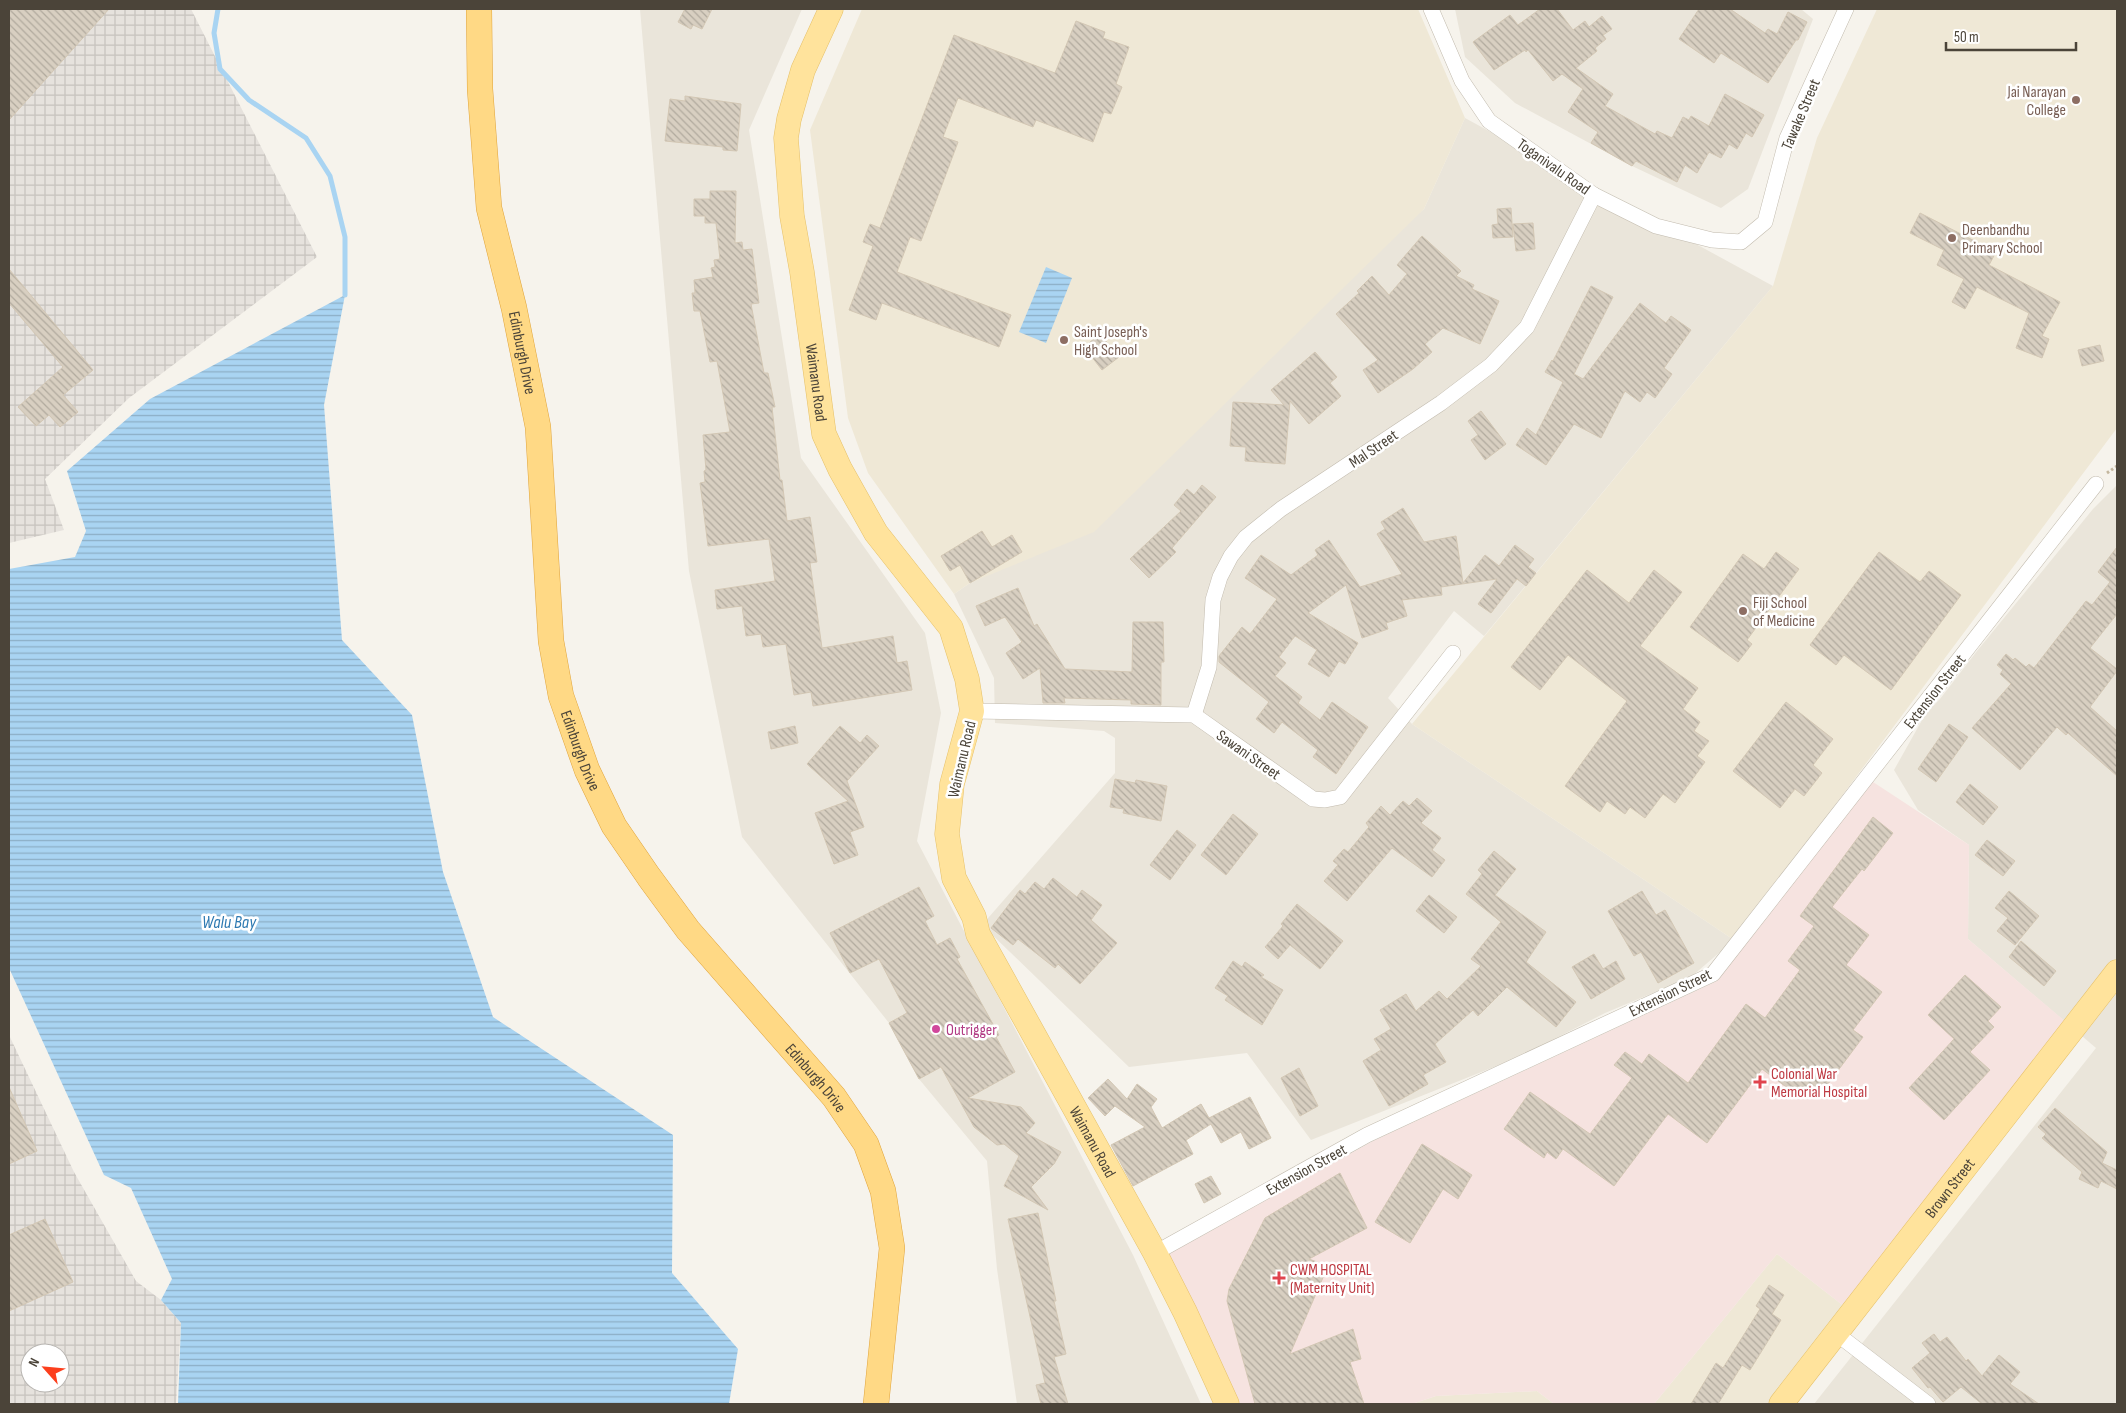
<svg xmlns="http://www.w3.org/2000/svg" width="2126" height="1413" viewBox="0 0 2126 1413" font-family="'Sofia Sans Condensed',sans-serif">
	<style>
		.residential { fill: #eae5da }
		.industrial { fill: url(#industrial-grid); fill-rule: evenodd }
		.education { fill: #efe8d6 }
		.medical { fill: #f6e3e0 }
		.water { fill: url(#water-rules) }
		.lines { fill: none; stroke-linecap: round; stroke-linejoin: round }
		.stream { stroke: #a9d4f2; stroke-width: 5 }
		.building { fill: url(#building-back-hatch); stroke: #d3c7b4 }
		.minor-casing { stroke: #c2bbae; stroke-width: 16 }
		.primary-casing { stroke: #e6c16a; stroke-width: 25 }
		.trunk-casing { stroke: #e0a43c; stroke-width: 26 }
		.path { stroke: #c4b79f; stroke-width: 3; stroke-dasharray: 2.5 2.5; stroke-linecap: butt }
		.minor { stroke: #fff; stroke-width: 15 }
		.primary { stroke: #ffe39c; stroke-width: 24 }
		.trunk { stroke: #ffd985; stroke-width: 25 }
		.education-dot { fill: #8d6e63; stroke: #fff; stroke-width: 2 }
		.hotel-dot { fill: #d1479c; stroke: #fff; stroke-width: 2 }
		.health-dot { fill: #e0444e; stroke: #fff; stroke-width: 2 }
		.labels { text-anchor: middle; stroke-width: 5; stroke-linejoin: round; paint-order: stroke }
		.education-label { font-size: 16px; fill: #785e54; stroke: #fff; text-anchor: start }
		.street-label { font-size: 16px; fill: #4b4439; stroke: #fff }
		.hotel-label { font-size: 16px; fill: #b23c85; stroke: #fff; text-anchor: start }
		.health-label { font-size: 16px; fill: #be3a42; stroke: #fff; text-anchor: start }
		.water-label { font-size: 18px; font-style: italic; fill: #2e7ab2; stroke: #fff }
	</style>
	<defs>
		<pattern id="industrial-grid" width="8" height="8" patternUnits="userSpaceOnUse" patternTransform="scale(1.25)"><rect width="8" height="8" fill="#e6e2dd"/><path d="M0 4h8M4 0v8" fill="none" stroke="#c7c3be"/></pattern>
		<pattern id="water-rules" width="6" height="5" patternUnits="userSpaceOnUse" patternTransform="scale(1.25)"><rect width="6" height="5" fill="#a9d4f2"/><path d="M0 2.5h6" fill="none" stroke="#8caec5"/></pattern>
		<pattern id="building-back-hatch" width="6" height="6" patternUnits="userSpaceOnUse" patternTransform="scale(1.25)"><rect width="6" height="6" fill="#d8cfc1"/><path d="M-1 5l2 2M0 0l6 6M5-1l2 2" fill="none" stroke="#b1aa9e"/></pattern>
	</defs>
	<rect width="100%" height="100%" fill="#f6f3ec"/>
	<!-- residential -->
	<g class="residential">
		<path d="M640,9h162l-53,121 52,328 124,175 16,80 -24,128 216,414 68,149h-184l-20,-135 -10,-108 -68,-82 -30,-56 -147,-186 -53,-266z"/>
		<path d="M1455,9h346l12,10 -65,170 -27,19 -89,-42 -117,-63 -50,-46z"/>
		<path d="M1465,118l308,168 -289,350 -30,-25 -66,87 24,26 322,216 -43,37 -86,36 -86,44 -208,83 -64,-87 -118,14 -147,-142 133,-152v-35l-11,-7 -109,-8 -1,-45 -40,-84 16,-11 454,-374z"/>
		<path d="M2117,485v919h-303l282,-356 -128,-109 1,-94 -51,-35 -24,-40 32,-57 14,-14 37,-48 116,-142z"/>
	</g>
	<!-- industrial -->
	<g class="industrial">
		<path d="M9,9h182l126,248 -188,141 -84,81 19,51 -55,13z"/>
		<path d="M9,1035l65,137 62,109 25,19 20,23 -5,81h-167zM30,1353h30v30h-30z"/>
	</g>
	<!-- education -->
	<g class="education">
		<path d="M862,9h556l47,109 -41,91 -330,323 -124,51 -16,11 -86,-121 -20,-55 -38,-288z"/>
		<path d="M1877,9h240v419l-383,512 -322,-216 361,-438 44,-148z"/>
		<path d="M1777,1254l68,53 -75,97h-116z"/>
		<path d="M1537,1391l17,13h-142l24,-8z"/>
	</g>
	<!-- medical -->
	<path class="medical" d="M1870,780l99,65 -1,94 98,83 -221,285 -68,-53 -123,150h-100l-17,-13 -101,5 -24,8h-178l-76,-144 215,-119 344,-160z"/>
	<!-- water -->
	<g class="water">
		<path d="M1046,267l26,11 -26,65 -27,-11z"/>
		<path d="M345,295l-21,110 18,235 70,75 31,157 50,145 180,118 -1,138 66,76 -9,55h-551l3,-81 -20,-23 11,-21 -41,-91 -27,-13 -95,-207v-399l66,-12 11,-26 -19,-60 83,-72z"/>
	</g>
	<g class="lines">
		<!-- stream -->
		<path class="stream" d="M218,9l-4,24 6,36 29,31 57,38 24,38 15,61v58"/>
	</g>
	<!-- building -->
	<g class="building">
		<path d="M9,9h100l-100,111z"/>
		<path d="M685,9h27l-10,20 -9,-4 -2,4 -13,-7z"/>
		<path d="M1540,9h17l16,21 12,-9 4,6 13,-11 10,13 -9,6 3,4 -11,9 2,3 -21,17 37,26 -8,12 50,28 2,-3 15,7 11,-21 6,3 2,-4 18,10 16,-32 39,21 -12,22 -6,-4 -9,16 -8,-5 -8,14 -12,-6 -12,21 -12,-8 -8,17 -41,-21 -4,5 -41,-23 7,-11 -30,-20 15,-23 -21,-15 -9,7 -25,-31 -2,2 -1,-2 -31,20 -21,-28 37,-27 8,10z"/>
		<path d="M1699,9h31l35,24 3,-4 9,5 11,-22 19,10 -9,18h-2l-28,43 -47,-30 -7,10 -35,-24z"/>
		<path d="M1076,21l29,11 -2,6 26,9 -13,37 6,3 -11,27 -7,-2 -11,30 -57,-22 -3,7 -75,-29 -15,39 15,5 -37,99 -11,-4 -13,35 114,43 -12,32 -117,-44 -6,17 -27,-10 24,-64 -10,-4 3,-8 4,-10 10,4 74,-193 101,38z"/>
		<path d="M685,96l56,8 -4,47 -14,-1v-3l-58,-6 5,-42 15,2z"/>
		<path d="M710,191h26l-1,52 7,-1 1,8 9,-1 7,54 -8,1 13,69h4l7,34h-3l8,73h2l5,41 23,-4 7,45 -7,1 12,85 71,-12 4,27 10,-2 5,29 -99,16 -2,-14 -17,3 -8,-51 -23,3 -2,-13 -15,2 -4,-30 -25,3 -2,-19 60,-9 -6,-42 -61,7 -8,-63 5,-1 -1,-11 2,-1 -3,-35 27,-3 -13,-71 -7,1 -10,-51h-6l-2,-18h3l-1,-13 19,-3 -2,-9 4,-1 -1,-7 6,-1 -4,-36h-11v-7h-11v-17h16z"/>
		<path d="M1511,208l2,29 -20,1 -1,-13 6,-1 -1,-15z"/>
		<path d="M1920,213l76,39 -7,13 71,37 -18,34 7,3 -7,19 -26,-10 13,-35 -52,-26 -12,22 -13,-7 12,-23 -27,-14 7,-15 -34,-17z"/>
		<path d="M1533,223l2,26 -19,2 -3,-27z"/>
		<path d="M1422,236l39,35 -5,5 18,9 -2,4 27,12 -19,43 -37,-16 -18,16 7,8 -19,17 -35,24 -15,-23 15,-10 -42,-46 23,-21 -2,-2 15,-15 17,19 18,-21 -10,-9z"/>
		<path d="M9,269l84,101 -30,25 15,17 -18,15 -11,-12 -13,11 -18,-19 45,-40 -54,-64z"/>
		<path d="M1591,286l22,11 -39,77 9,5 57,-76 26,20 5,-7 20,14 -27,38 8,6 -17,24 -8,-6 -7,10 -15,-11 -24,47 -27,-14 -28,41 -30,-20 11,-17 9,7 27,-53 -18,-10 7,-12 1,1z"/>
		<path d="M1100,334l19,23 -17,13 -18,-23z"/>
		<path d="M2100,345l4,16 -22,5 -4,-16z"/>
		<path d="M1315,352l22,25 -7,6 11,13 -32,28 -19,-23 -5,63 -40,-3 1,-14 -16,-1 3,-44 51,3 -13,-15z"/>
		<path d="M1481,411l25,33 -21,16 -14,-20 7,-5 -10,-14z"/>
		<path d="M1202,485l14,12 -44,51 4,4 -27,26 -19,-19 51,-48 -7,-6 13,-16 7,6z"/>
		<path d="M1403,508l21,34 32,-6 7,47 22,-28 14,11 16,-21 19,14 -6,8 8,6 -10,13 -9,-7 -26,34 -13,-9 19,-25 -56,8 1,8 -40,5 5,16 -21,7 2,6 -26,9 -16,-53 -38,28 50,30 -13,21 -6,-3 -10,16 -21,-13 9,-14 -22,-14 -16,21 7,6 -11,13 27,21 -4,6 22,17 12,-18 36,25 -32,47 -23,-17 5,-7 -36,-28 -8,11 -18,-14 13,-17 -50,-40v-6l23,-29 8,7 27,-35 -32,-21 16,-23 30,20 27,-20 -3,-5 14,-10 31,47 42,-13 -25,-40 8,-5 -4,-7z"/>
		<path d="M982,531l10,16 20,-12 10,17 -52,31 -10,-18 -10,6 -9,-15z"/>
		<path d="M2117,547v67l-27,34 27,21v2l-27,36 27,24v45l-49,-43 -2,2 -9,-8 -37,43 -48,-42 39,-44 -11,-10 3,-4 -6,-5 9,-11 7,6 2,-2 11,9 3,-3 5,4 52,-67 6,4 18,-23 -12,-10z"/>
		<path d="M1776,552l23,17 -52,71 5,4 -14,18 -48,-35 53,-73 21,15z"/>
		<path d="M1879,552l41,30 9,-11 32,24 -70,95 -47,-35 -8,10 -26,-20z"/>
		<path d="M1587,570l42,33 25,-33 28,22 -42,54 58,42 -15,21 17,13 -6,9 15,10 -12,15 8,6 -30,41 -12,-9 -18,24 -15,-11 -5,7 -18,-13 -7,11 -35,-26 62,-85 -59,-46 -28,35 -29,-23z"/>
		<path d="M1018,588l16,38 3,-2 28,45 67,3 1,-50h30l1,40h-3v43l-30,-1v-4l-67,-2 1,5h-22l-3,-35 -17,11 -17,-26 16,-11 -17,-25 -20,9 -9,-20z"/>
		<path d="M1786,702l47,37 -20,26 9,8 -18,23 -9,-7 -15,19 -47,-37z"/>
		<path d="M1949,724l19,13 -32,45 -18,-13z"/>
		<path d="M795,726l3,17 -27,6 -3,-17z"/>
		<path d="M840,726l20,17 7,-8 12,11 -32,35 17,46 -14,5 8,23 -24,9 -19,-51 33,-12 -41,-37z"/>
		<path d="M1115,779l20,4 1,-3 31,6 -6,35 -38,-8 1,-4 -14,-2z"/>
		<path d="M1970,784l28,23 -15,18 -27,-23z"/>
		<path d="M1417,798l15,13 -11,12 20,15 -9,12 13,10 -13,17 -40,-29 -45,53 -23,-20 14,-16 -5,-4 11,-12 4,3 21,-25 -3,-4 15,-17 9,9 13,-14 6,5z"/>
		<path d="M1233,814l25,20 -32,41 -25,-20z"/>
		<path d="M1873,817l20,16 -29,38 -2,-2 -30,38 37,28 -23,30 36,27 -29,38 10,7 -41,55 -10,-8 -11,14 -39,-29 -55,74 -39,-29 -54,72 -51,-37 -7,10 -9,-7 -3,6 -40,-29 26,-37 60,42 42,-56 -18,-13 11,-13 17,12 7,-10 39,29 58,-79 19,14 35,-48 -12,-9 26,-35 -14,-10z"/>
		<path d="M1177,830l19,15 -26,35 -20,-15z"/>
		<path d="M1987,840l28,21 -12,15 -28,-21z"/>
		<path d="M1494,851l22,18 -21,26 51,37 -20,30 50,40 -20,25 -49,-40 -29,29 -5,-6 -38,34 11,18 -23,13 5,9 -39,22 -26,-45 18,-11 -7,-11 17,-10 -11,-19 26,-16 10,17 23,-20 8,8 34,-33 -10,-7 30,-37 -35,-28 16,-20 -4,-4z"/>
		<path d="M1053,878l24,19 5,-7 20,15 -11,15 26,23 -37,41 -22,-20 -3,4 -37,-29 -5,6 -22,-17 29,-38 5,4 10,-12 9,7z"/>
		<path d="M919,887l15,29 -9,5 12,24 13,-7 10,19 -3,2 42,76 -3,2 19,35 -47,26 53,9 14,16 -9,10 35,19 -7,12 -23,23 17,23 -44,-24 15,-30 -15,-12 -7,1 -23,-18 -33,-60 -22,12 -30,-56 18,-10 -28,-54 -29,14 -20,-40z"/>
		<path d="M1642,891l14,24 9,-5 29,53 -36,20 -17,-31 -7,4 -26,-45z"/>
		<path d="M2009,891l30,25 -24,29 -18,-14 11,-13 -13,-10z"/>
		<path d="M1429,895l28,22 -13,16 -28,-22z"/>
		<path d="M1297,904l46,37 -23,28 -30,-24 -12,14 -13,-12 18,-21 -2,-2z"/>
		<path d="M2021,941l35,30 -12,15 -35,-29z"/>
		<path d="M1594,954l9,15 13,-8 9,18 -34,20 -19,-32z"/>
		<path d="M1233,961l9,6 3,-5 19,13 -3,2 22,13 -21,35 -37,-25 3,-4 -13,-8z"/>
		<path d="M1965,975l36,32 -13,14 6,6 -24,25 20,18 -46,50 -35,-32 45,-49 -26,-24z"/>
		<path d="M1299,1068l19,38 -18,10 -19,-38z"/>
		<path d="M1108,1079l19,20 10,-15 20,15 -6,8 11,21 39,-24 8,14 41,-21 21,41 -22,11 -8,-17 -20,11 -10,-19 -25,16 7,14 -60,32 -22,-41 34,-18 -30,-21 -10,10 -17,-18z"/>
		<path d="M9,1087l28,64 -28,13z"/>
		<path d="M2055,1108l52,44 -5,11 15,7v19l-16,-8 -3,7 -19,-9 3,-7 -40,-34 4,-4 -8,-7z"/>
		<path d="M1422,1144l50,31 -14,24 -15,-10 -33,54 -35,-21z"/>
		<path d="M1340,1173l27,55 -58,31 19,7 -38,88 63,-25 8,30 -11,3 14,42h-109l-28,-103 2,-12 36,-71z"/>
		<path d="M1211,1176l10,18 -17,9 -9,-19z"/>
		<path d="M1038,1213l18,88h-2l12,53 -12,3 14,47h-27l-5,-19 9,-2 -37,-164z"/>
		<path d="M45,1219l28,63 -64,29v-76z"/>
		<path d="M1769,1285l15,10 -12,19 9,6 -31,50 -8,-5 -24,39h-27l25,-41 7,5 37,-59 -4,-3z"/>
		<path d="M1934,1334l6,8 7,-5 19,24 2,-2 14,17 17,-21 21,17 -10,12 29,20h-57l-21,-17 -18,15 -13,-15 -2,1 -16,-20 18,-15 -8,-10z"/>
	</g>
	<g class="lines">
		<!-- minor casing -->
		<g class="minor-casing">
			<g id="minor">
				<path d="M1431,9l31,72 27,40 105,74 62,31 56,14 29,2 24,-20 22,-84 59,-129"/>
				<path d="M972,711l222,4 119,84 12,1 15,-3 113,-144"/>
				<path d="M1194,715l15,-48 4,-67 7,-23 11,-21 15,-19 35,-28 160,-106 50,-38 36,-38 67,-132"/>
				<path d="M1155,1253l212,-118 346,-161 383,-490"/>
				<path d="M1837,1334l91,70"/>
			</g>
		</g>
		<!-- primary casing -->
		<g class="primary-casing">
			<g id="primary">
				<path id="s1" d="M831,9l-28,61 -14,49 -3,19 6,78 10,56 22,162 16,35 36,64 75,95 16,51 5,32 -20,73 -5,50 7,44 20,39 4,17 177,319 30,59 42,92"/>
				<path id="s2" d="M1781,1404l336,-432"/>
			</g>
		</g>
		<!-- trunk casing -->
		<g class="trunk-casing">
			<g id="trunk">
				<path id="s3" d="M479,9l1,80 9,119 25,100 24,119 13,214 10,55 26,74 27,56 35,51 39,53 146,167 32,47 17,47 9,57 -16,156"/>
			</g>
		</g>
		<!-- path -->
		<path class="path" d="M2107,473l10,-7"/>
		<!-- minor -->
		<use href="#minor" class="minor"/>
		<!-- primary -->
		<use href="#primary" class="primary"/>
		<!-- trunk -->
		<use href="#trunk" class="trunk"/>
	</g>
	<!-- markers -->
	<g class="education-dot">
		<circle cx="2076" cy="100" r="5"/>
		<circle cx="1952" cy="238" r="5"/>
		<circle cx="1064" cy="340" r="5"/>
		<circle cx="1743" cy="611" r="5"/>
	</g>
	<circle class="hotel-dot" cx="936" cy="1029" r="5"/>
	<g class="health-dot">
		<path d="M1757.5 1074.5h5v5h5v5h-5v5h-5v-5h-5v-5h5z"/>
		<path d="M1276.5 1270.5h5v5h5v5h-5v5h-5v-5h-5v-5h5z"/>
	</g>
	<g class="labels">
		<!-- education labels -->
		<g class="education-label">
			<text x="2066" y="97" text-anchor="end">Jai Narayan<tspan x="2066" dy="18">College</tspan></text>
			<text x="1962" y="235">Deenbandhu<tspan x="1962" dy="18">Primary School</tspan></text>
			<text x="1074" y="337">Saint Joseph's<tspan x="1074" dy="18">High School</tspan></text>
			<text x="1753" y="608">Fiji School<tspan x="1753" dy="18">of Medicine</tspan></text>
		</g>
		<!-- street labels -->
		<g class="street-label">
			<text transform="translate(1800 114) rotate(-67)" y="6">Tawake Street</text>
			<text transform="translate(1554 166) rotate(35)" y="6">Toganivalu Road</text>
			<text dy="6" stroke="none"><textPath href="#s3" startOffset="348">Edinburgh Drive</textPath></text>
			<text dy="6" stroke="none"><textPath href="#s1" startOffset="384">Waimanu Road</textPath></text>
			<text transform="translate(1373 448) rotate(-34)" y="6">Mal Street</text>
			<text transform="translate(1934 691) rotate(-52)" y="6">Extension Street</text>
			<text dy="6" stroke="none"><textPath href="#s3" startOffset="752">Edinburgh Drive</textPath></text>
			<text transform="translate(1249 754) rotate(35)" y="6">Sawani Street</text>
			<text transform="translate(961 759) rotate(-77)" y="6">Waimanu Road</text>
			<text transform="translate(1670 992) rotate(-26)" y="6">Extension Street</text>
			<text dy="6" stroke="none"><textPath href="#s3" startOffset="1158">Edinburgh Drive</textPath></text>
			<text dy="6" stroke="none"><textPath href="#s1" startOffset="1224">Waimanu Road</textPath></text>
			<text transform="translate(1306 1169) rotate(-29)" y="6">Extension Street</text>
			<text dy="6" stroke="none"><textPath href="#s2" startOffset="274">Brown Street</textPath></text>
		</g>
		<!-- hotel labels -->
		<g class="hotel-label">
			<text x="946" y="1035">Outrigger</text>
		</g>
		<!-- health labels -->
		<g class="health-label">
			<text x="1771" y="1079">Colonial War<tspan x="1771" dy="18">Memorial Hospital</tspan></text>
			<text x="1290" y="1275">CWM HOSPITAL<tspan x="1290" dy="18">(Maternity Unit)</tspan></text>
		</g>
		<!-- water labels -->
		<g class="water-label">
			<text x="229" y="928">Walu Bay</text>
		</g>
	</g>
	<!-- border -->
	<rect width="2126" height="1413" fill="none" stroke="#4b4439" stroke-width="20"/>
	<!-- north arrow -->
	<g transform="translate(45 1368) rotate(297)"><circle r="24" fill="#ffffff" stroke="#b7b4b0"/>
	<path d="M0-4L9 19L0 12L-9 19Z" fill="#fc3f1d"/>
	<text y="-8" font-size="14" font-weight="bold" text-anchor="middle" fill="#4b4439">N</text>
	</g>
	<!-- scale -->
	<path d="M1946 42v8h130v-8" fill="none" stroke="#4b4439" stroke-width="2.5"/>
	<text x="1954" y="42" font-size="15" fill="#4b4439" stroke="#ffffff" stroke-width="4" paint-order="stroke">50 m</text>
</svg>
